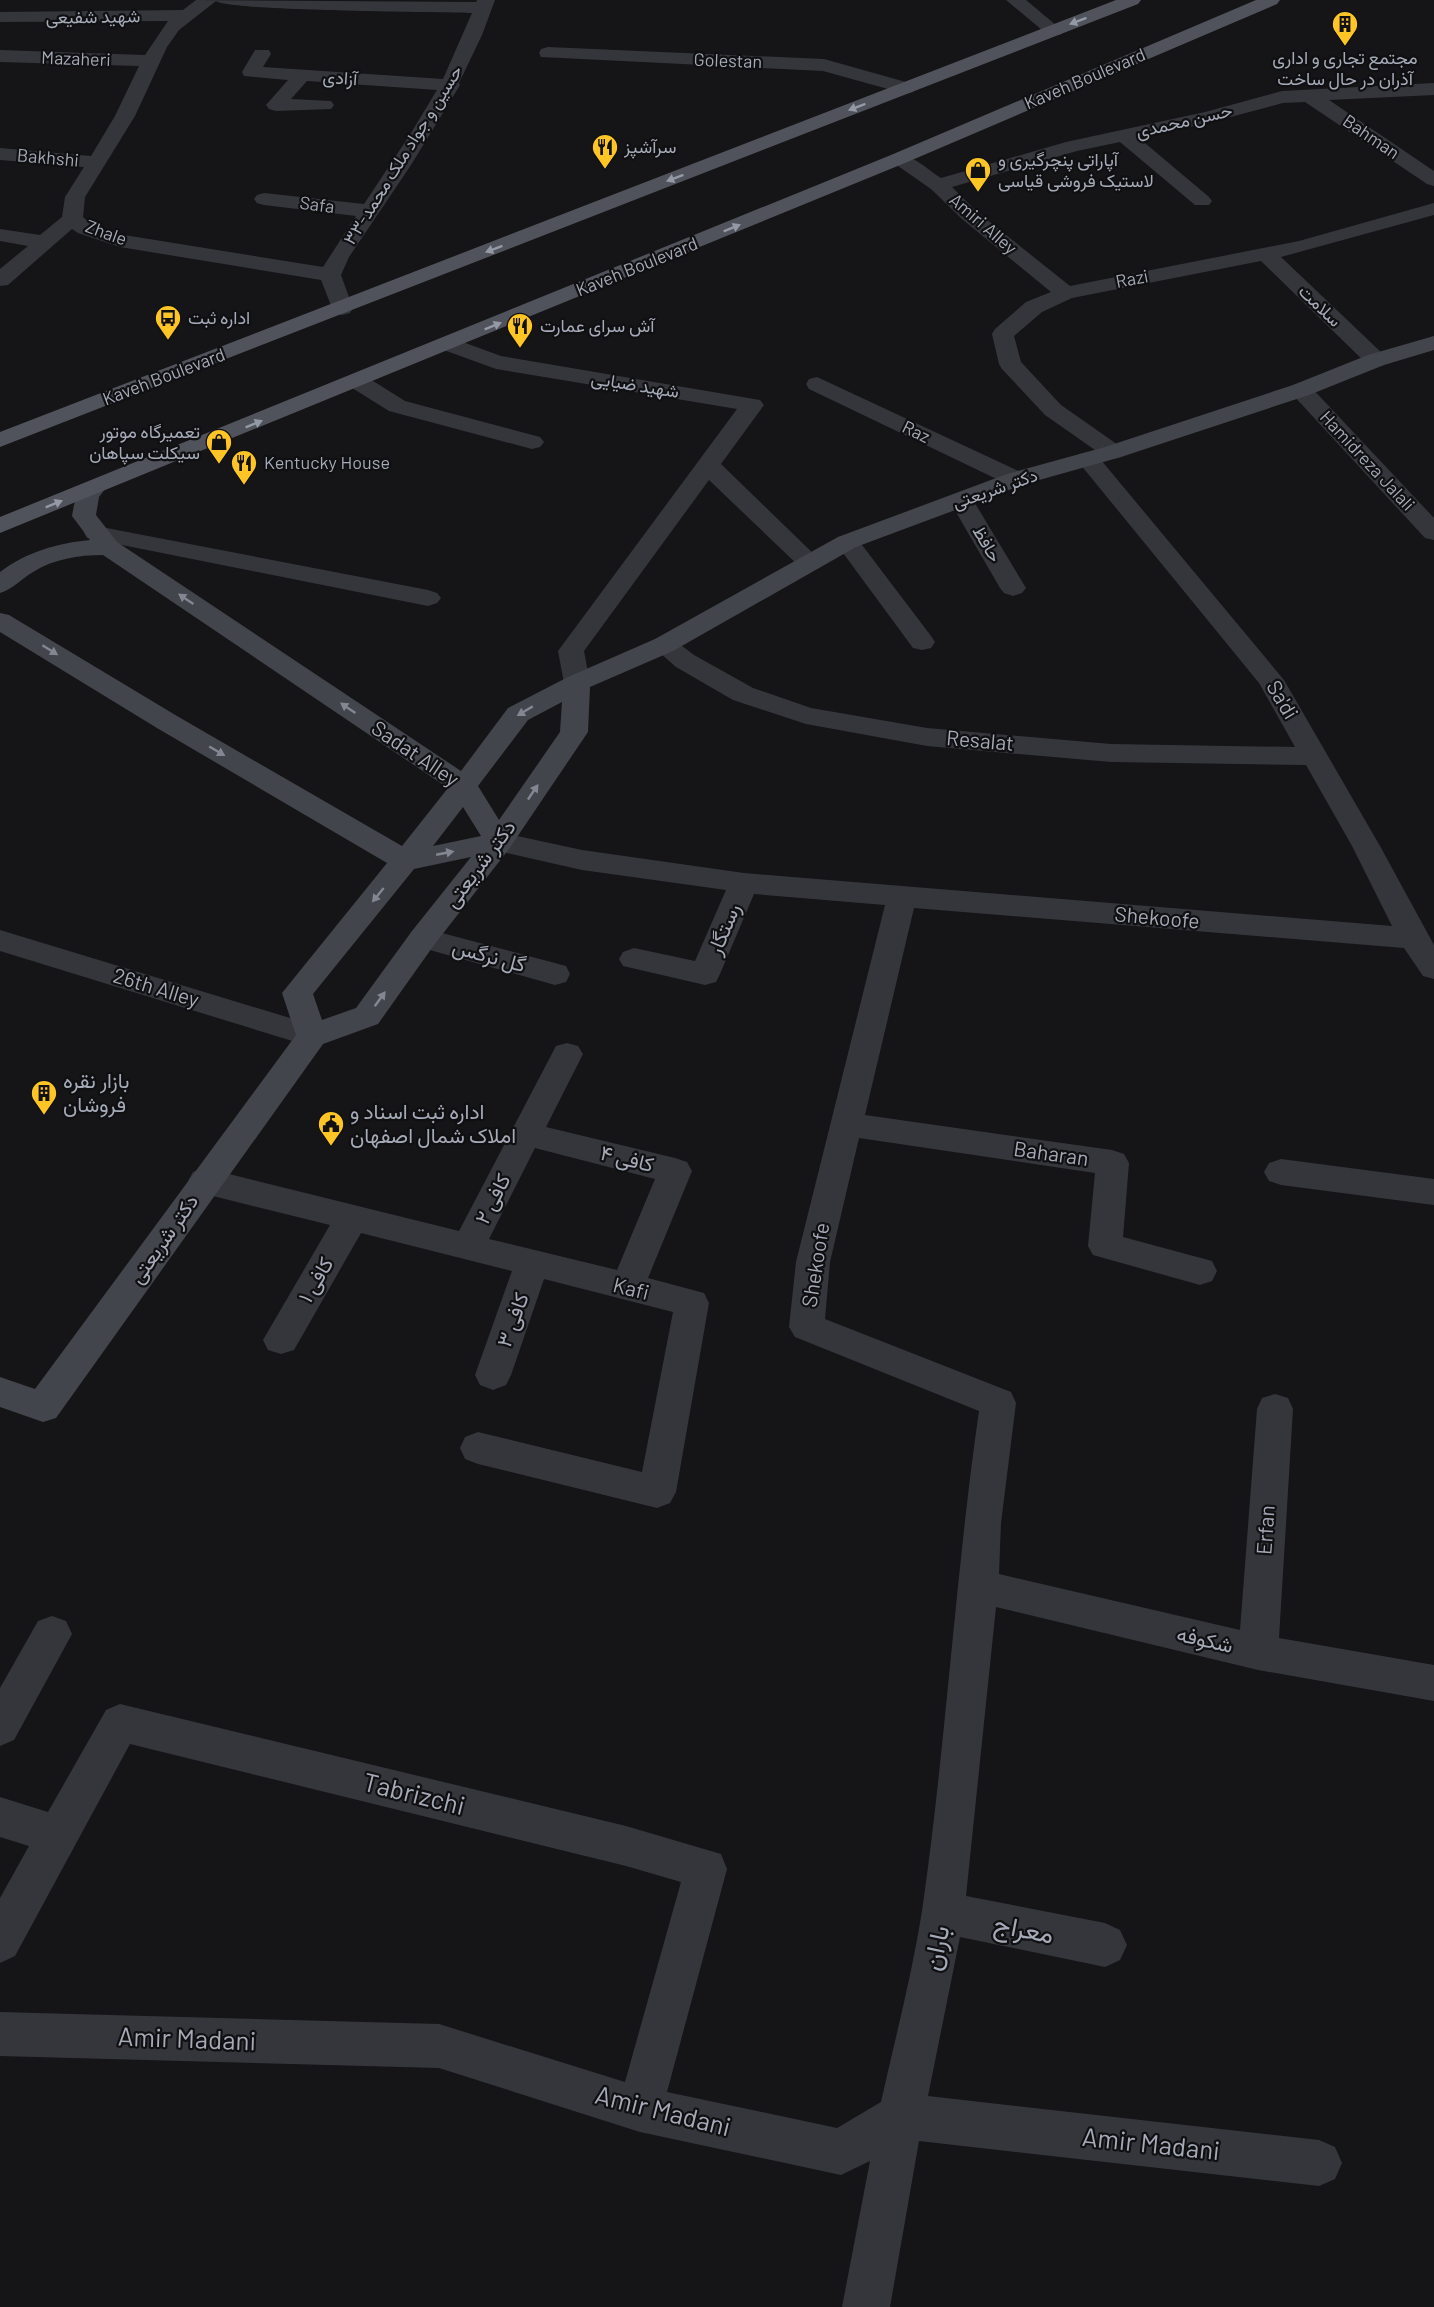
<svg xmlns="http://www.w3.org/2000/svg" width="1434" height="2307" viewBox="0 0 1434 2307" font-family="Barlow,Vazirmatn,sans-serif">
	<style>
		.lines { fill: none; stroke-linecap: round; stroke-linejoin: round }
		.street { fill: #35363c; fill-rule: evenodd }
		.secondary { fill: #43454c; fill-rule: evenodd }
		.primary { fill: #51535c; fill-rule: evenodd }
		.oneway { fill: #9499a6 }
		.oneway2 { fill: #838792 }
		.labels { text-anchor: middle; stroke-width: 4.5; stroke-linejoin: round; paint-order: stroke }
		.far-street-label { font-size: 18px; fill: #a5aab8; stroke: #101012 }
		.far-poi-label { font-size: 18px; fill: #a5aab8; stroke: #101012; text-anchor: start }
		.street-label { font-size: 21px; fill: #a5aab8; stroke: #101012 }
		.poi-label { font-size: 21px; fill: #a5aab8; stroke: #101012; text-anchor: start }
		.near-street-label { font-size: 26px; fill: #a5aab8; stroke: #101012 }
	</style>
	<rect width="100%" height="100%" fill="#151517"/>
	<g class="lines">
		<!-- street -->
		<g class="street">
			<path d="M196,0l280,2 1,-2h18l-13,35 -23,48 1,2 -49,80 -62,92 -8,18 12,33 -3,5 -8,2 -8,-2 -13,-33 -201,-33 -42,-14 -6,-4 -64,56 -8,1v-17l28,-23 -28,-5v-12l40,6 22,-18 3,-20 19,-30 -84,-7v-12l91,8 24,-40 24,-50 -139,-4v-12l145,5 23,-34 -168,1v-10l183,-2zM216,1c12,10 224,11 256,12l-29,66 -180,-12 8,-13 -2,-4h-14l-13,22 2,4 44,4 -22,25 3,4 7,2 55,-2 3,-4 -3,-4 -40,-2 16,-18 130,9 -26,43 -47,71 -100,-11 -7,2 -3,4 3,4 7,2 92,11 -33,51 -199,-32 -32,-10 -9,-8 2,-20 50,-81 32,-69 12,-17z"/>
			<path d="M1006,0h20l37,31 -3,4h-12z"/>
			<path d="M548,47l276,12 89,25 2,4 -2,4 -7,2 -83,-23 -282,-14 -2,-4 2,-4z"/>
			<path d="M1434,83v12l-105,5 105,71v15l-7,-2 -122,-82 -22,1 -75,20 -69,15 70,59 3,4 -3,4h-14l-75,-63 -43,9 -125,36 24,24 94,75 229,-45 135,-38v12l-153,42 103,98 3,5 -3,5 -8,2 -8,-2 -107,-104 -189,37 -30,14 -28,24 7,26 40,43 60,42 4,5 -4,5 -8,2 -8,-2 -60,-42 -43,-46 -3,-5 -7,-30 3,-5 31,-27 25,-10 -89,-73 -31,-30 -43,-30 3,-4c17,-5 36,14 50,23l125,-36 139,-30 77,-21z"/>
			<path d="M449,337l52,19 259,44 4,5 -43,59 101,98 -4,5 -9,3 -9,-3 -91,-87 -125,171 6,32 -4,6 -9,2 -9,-2 -4,-6 -6,-32 179,-242 -241,-40 -55,-20 -3,-5 3,-5z"/>
			<path d="M357,374l8,2 40,25 135,36 4,5 -4,5 -8,2 -143,-38 -40,-25 -3,-5 3,-5z"/>
			<path d="M817,377l208,97 3,5 -3,5 -9,2 -9,-2 -198,-95 -3,-5 3,-5z"/>
			<path d="M1301,383l8,2 125,133v22l-9,-2 -132,-143 -3,-5 3,-5z"/>
			<path d="M1088,452l8,2 188,226 96,166 54,99v34l-11,-3 -19,-28 -490,-40 -49,207 247,35 12,4 5,9 -6,74 89,24 5,10 -5,10 -12,4 -107,-30 -5,-9 7,-73 -236,-35 -29,124 -5,57 186,73 5,11 -15,120 -2,51 241,56 17,-221 5,-11 13,-4 13,4 5,11 -14,229 155,27v36l-176,-31 -262,-63 -30,289 139,27 15,7 7,15 -7,15 -15,7 -145,-30 -32,159 391,44 16,7 7,16 -7,16 -16,7 -400,-45 -29,166h-48l28,-146 -29,14 -201,-43 -201,-64 -439,-12v-44l439,12 186,58 56,-200 -55,-16 -496,-122 -115,212 -15,7v-65l29,-52 -29,-9v-40l48,15 58,-102 14,-6 506,122 95,28 6,15 -60,223 170,36 44,-26c14,-63 31,-127 41,-191 24,-166 33,-334 57,-500l-184,-74 -6,-10 7,-65 89,-357 -131,-11 -34,80 -4,8 -11,3 -82,-19 -4,-7 4,-7 11,-4 61,13 31,-71 -144,-20 -93,-21 -4,-7 4,-7 10,-3 83,18 162,23 648,53 -40,-80 -46,-81 -195,-3 -184,-16 -121,-22 -73,-24 -57,-33 -25,-22 4,-6 9,-2 9,2 21,16 59,33 58,20 116,20 184,16 184,3 -36,-64 -179,-219 -4,-5 4,-5z"/>
			<path d="M961,493l9,2 3,5 53,88 -4,5 -9,3 -9,-3 -4,-5 -51,-88 3,-5z"/>
			<path d="M96,526l332,64 9,3 4,5 -4,5 -9,3 -341,-68 -3,-5 3,-5z"/>
			<path d="M847,535l9,2 75,99 4,6 -4,6 -9,2 -9,-2 -78,-106 3,-5z"/>
			<path d="M423,928l143,38 4,8 -4,8 -11,3 -143,-40 -4,-7 4,-7z"/>
			<path d="M0,930l323,98 5,8 -5,8 -11,3 -312,-96z"/>
			<path d="M567,1043l11,3 5,8 -37,73 129,31 12,4 5,9 -44,107 56,15 5,10 -33,189 -6,11 -13,5 -179,-44 -13,-5 -5,-11 5,-11 13,-5 164,40 31,-160 -129,-33 -33,96 -5,10 -13,5 -13,-5 -5,-10 37,-104 -151,-38 -67,117 -13,4 -13,-4 -5,-10 67,-115 -125,-31 -12,-4 -5,-9 5,-9 12,-4 254,63 97,-185zM535,1148l120,31 -38,91 -128,-31z"/>
			<path d="M1281,1159l153,20v26l-153,-20 -12,-4 -5,-9 5,-9z"/>
			<path d="M52,1616l14,5 6,13 -58,106 -14,6v-58l38,-67z"/>
		</g>
		<!-- secondary -->
		<path class="secondary" d="M1434,336v14l-50,15 -75,30 -188,62 -96,27 -169,63 -183,104 -83,36 -2,45 -79,117 -75,96 -56,79 -55,20 -267,374 -13,4 -43,-15v-30l35,12 261,-354 -14,-42 105,-130 -230,-135 -157,-96v-19l9,2 168,101 225,130 46,-58 -345,-233c-25,0 -49,4 -70,17 -12,7 -20,17 -33,21v-21c26,-20 58,-29 90,-32l-18,-24c3,-18 7,-38 30,-32l3,5 -6,8 -3,18 21,27 344,229 47,-63 60,-31 87,-38 183,-102 169,-63 98,-27 188,-62 75,-30zM562,702l-2,30 -61,88 -21,-34 50,-66zM463,807l18,29 -48,10zM471,857l-59,74 -56,77 -34,12 -9,-26 101,-125z"/>
		<!-- primary -->
		<g class="primary">
			<path d="M1116,0h25l-3,4 -1138,443v-15z"/>
			<path d="M1256,0h24l-3,4 -372,159 -905,370v-16l891,-362z"/>
		</g>
	</g>
	<!-- one-way arrows -->
	<defs><path id="oneway-solid" d="M-6-.8H1V-3.2L6.5 0L1 3.2V.8H-6Z" transform="scale(1.5)"/></defs>
	<g class="oneway">
		<use href="#oneway-solid" transform="translate(1078 21) rotate(159)"/>
		<use href="#oneway-solid" transform="translate(857 107) rotate(159)"/>
		<use href="#oneway-solid" transform="translate(675 178) rotate(159)"/>
		<use href="#oneway-solid" transform="translate(732 228) rotate(-22)"/>
		<use href="#oneway-solid" transform="translate(494 249) rotate(159)"/>
		<use href="#oneway-solid" transform="translate(493 326) rotate(-22)"/>
		<use href="#oneway-solid" transform="translate(254 424) rotate(-22)"/>
		<use href="#oneway-solid" transform="translate(54 504) rotate(-22)"/>
	</g>
	<g class="oneway2">
		<use href="#oneway-solid" transform="translate(186 599) rotate(-146)"/>
		<use href="#oneway-solid" transform="translate(50 650) rotate(32)"/>
		<use href="#oneway-solid" transform="translate(348 708) rotate(-146)"/>
		<use href="#oneway-solid" transform="translate(525 711) rotate(149)"/>
		<use href="#oneway-solid" transform="translate(217 751) rotate(30)"/>
		<use href="#oneway-solid" transform="translate(533 792) rotate(-56)"/>
		<use href="#oneway-solid" transform="translate(445 853) rotate(-11)"/>
		<use href="#oneway-solid" transform="translate(378 895) rotate(129)"/>
		<use href="#oneway-solid" transform="translate(380 999) rotate(-54)"/>
	</g>
	<!-- icons -->
	<defs>
		<g id="building-pin" transform="scale(1.35)"><path d="M0 17L-7.5 6A9.5 9.5 0 1 1 7.5 6Z" fill="#ffc525" stroke="#101012"/><path d="M-4-6H4V6H1V3H-1V6H-4ZM-2.5-4.3h1.7v1.8h-1.7ZM.8-4.3h1.7v1.8H.8ZM-2.5-1h1.7V.8h-1.7ZM.8-1h1.7V.8H.8Z" fill="#111"/></g>
		<g id="restaurant-pin" transform="scale(1.35)"><path d="M0 17L-7.5 6A9.5 9.5 0 1 1 7.5 6Z" fill="#ffc525" stroke="#101012"/><path d="M-5-6h1v4h1v-4h1v4h1v-4h1v5L-1.5 .5V6h-2V.5L-5-1ZM5-6V6H3V1.5H1.5Q1.5-4 5-6Z" fill="#111"/></g>
		<g id="shop-pin" transform="scale(1.35)"><path d="M0 17L-7.5 6A9.5 9.5 0 1 1 7.5 6Z" fill="#ffc525" stroke="#101012"/><path d="M-5-2.5h2.3a2.7 3.5 0 0 1 5.4 0H5L5.5 6h-11ZM-1.5-2.5h3a1.5 2.3 0 0 0-3 0Z" fill="#111"/></g>
		<g id="bus-pin" transform="scale(1.35)"><path d="M0 17L-7.5 6A9.5 9.5 0 1 1 7.5 6Z" fill="#ffc525" stroke="#101012"/><path d="M-5-6H5V4H4V6H2V4H-2V6H-4V4H-5ZM-3.5-4V0h7V-4ZM-3.5 1.2v1.5H-2V1.2ZM2 1.2v1.5H3.5V1.2Z" fill="#111"/></g>
		<g id="civic-pin" transform="scale(1.35)"><path d="M0 17L-7.5 6A9.5 9.5 0 1 1 7.5 6Z" fill="#ffc525" stroke="#101012"/><path d="M-.6-6.5H3V-4.5H.6V-3L4-1V1h2V6H-6V1h2V-1L-.6-3ZM-1.2 2.5V6h2.4V2.5Z" fill="#111"/></g>
	</defs>
	<g fill-rule="evenodd">
		<use href="#building-pin" x="1345" y="24"/>
		<use href="#restaurant-pin" x="605" y="147"/>
		<use href="#shop-pin" x="978" y="170"/>
		<use href="#bus-pin" x="168" y="318"/>
		<use href="#restaurant-pin" x="520" y="326"/>
		<use href="#shop-pin" x="219" y="442"/>
		<use href="#restaurant-pin" x="244" y="463"/>
		<use href="#building-pin" x="44" y="1093"/>
		<use href="#civic-pin" x="331" y="1124"/>
	</g>
	<g class="labels">
		<!-- far-street labels -->
		<g class="far-street-label">
			<text transform="translate(93 17) rotate(-1)" y="6">شهید شفیعی</text>
			<text transform="translate(76 59) rotate(2)" y="6">Mazaheri</text>
			<text transform="translate(728 61) rotate(2)" y="6">Golestan</text>
			<text transform="translate(340 78) rotate(4)" y="6">آزادی</text>
			<text transform="translate(1085 79) rotate(-23)" y="6">Kaveh Boulevard</text>
			<text transform="translate(1184 121) rotate(-13)" y="6">حسن محمدی</text>
			<text transform="translate(1371 137) rotate(34)" y="6">Bahman</text>
			<text transform="translate(403 155) rotate(-58)" y="6">۳۳-حسین و جواد ملک محمد</text>
			<text transform="translate(48 158) rotate(5)" y="6">Bakhshi</text>
			<text transform="translate(317 205) rotate(7)" y="6">Safa</text>
			<text transform="translate(983 224) rotate(41)" y="6">Amiri Alley</text>
			<text transform="translate(106 233) rotate(20)" y="6">Zhale</text>
			<text transform="translate(637 267) rotate(-22)" y="6">Kaveh Boulevard</text>
			<text transform="translate(1132 279) rotate(-11)" y="6">Razi</text>
			<text transform="translate(1320 306) rotate(44)" y="6">سلامت</text>
			<text transform="translate(164 377) rotate(-21)" y="6">Kaveh Boulevard</text>
			<text transform="translate(635 385) rotate(9)" y="6">شهید ضیایی</text>
			<text transform="translate(916 432) rotate(26)" y="6">Raz</text>
			<text transform="translate(1367 461) rotate(47)" y="6">Hamidreza Jalali</text>
			<text transform="translate(995 489) rotate(-19)" y="6">دکتر شریعتی</text>
			<text transform="translate(987 544) rotate(60)" y="6">حافظ</text>
		</g>
		<!-- far-poi labels -->
		<g class="far-poi-label">
			<text x="1345" y="64" text-anchor="middle">مجتمع تجاری و اداری<tspan x="1345" dy="21">آذران در حال ساخت</tspan></text>
			<text x="624" y="153">سرآشپز</text>
			<text x="998" y="166">آپاراتی پنچرگیری و<tspan x="998" dy="21">لاستیک فروشی قیاسی</tspan></text>
			<text x="188" y="324">اداره ثبت</text>
			<text x="540" y="332">آش سرای عمارت</text>
			<text x="200" y="438" text-anchor="end">تعمیرگاه موتور<tspan x="200" dy="21">سیکلت سپاهان</tspan></text>
			<text x="264" y="469">Kentucky House</text>
		</g>
		<!-- street labels -->
		<g class="street-label">
			<text transform="translate(1282 700) rotate(59)" y="7">Sa'di</text>
			<text transform="translate(980 741) rotate(5)" y="7">Resalat</text>
			<text transform="translate(415 754) rotate(34)" y="7">Sadat Alley</text>
			<text transform="translate(480 864) rotate(-53)" y="7">دکتر شریعتی</text>
			<text transform="translate(1157 918) rotate(5)" y="7">Shekoofe</text>
			<text transform="translate(724 929) rotate(-67)" y="7">رستگار</text>
			<text transform="translate(489 956) rotate(15)" y="7">گل نرگس</text>
			<text transform="translate(156 988) rotate(17)" y="7">26th Alley</text>
			<text transform="translate(1051 1154) rotate(8)" y="7">Baharan</text>
			<text transform="translate(627 1159) rotate(14)" y="7">کافی ۴</text>
			<text transform="translate(493 1199) rotate(-63)" y="7">کافی ۲</text>
			<text transform="translate(164 1239) rotate(-55)" y="7">دکتر شریعتی</text>
			<text transform="translate(816 1265) rotate(-81)" y="7">Shekoofe</text>
			<text transform="translate(316 1280) rotate(-60)" y="7">کافی ۱</text>
			<text transform="translate(631 1289) rotate(14)" y="7">Kafi</text>
			<text transform="translate(513 1320) rotate(-70)" y="7">کافی ۳</text>
			<text transform="translate(1266 1530) rotate(-86)" y="7">Erfan</text>
			<text transform="translate(1205 1640) rotate(13)" y="7">شکوفه</text>
		</g>
		<!-- poi labels -->
		<g class="poi-label">
			<text x="63" y="1088">بازار نقره<tspan x="63" dy="24">فروشان</tspan></text>
			<text x="350" y="1119">اداره ثبت اسناد و<tspan x="350" dy="24">املاک شمال اصفهان</tspan></text>
		</g>
		<!-- near-street labels -->
		<g class="near-street-label">
			<text transform="translate(414 1794) rotate(14)" y="9">Tabrizchi</text>
			<text transform="translate(1024 1929) rotate(11)" y="9">معراج</text>
			<text transform="translate(936 1948) rotate(-78)" y="9">باران</text>
			<text transform="translate(187 2039) rotate(2)" y="9">Amir Madani</text>
			<text transform="translate(663 2111) rotate(14)" y="9">Amir Madani</text>
			<text transform="translate(1151 2144) rotate(6)" y="9">Amir Madani</text>
		</g>
	</g>
</svg>
